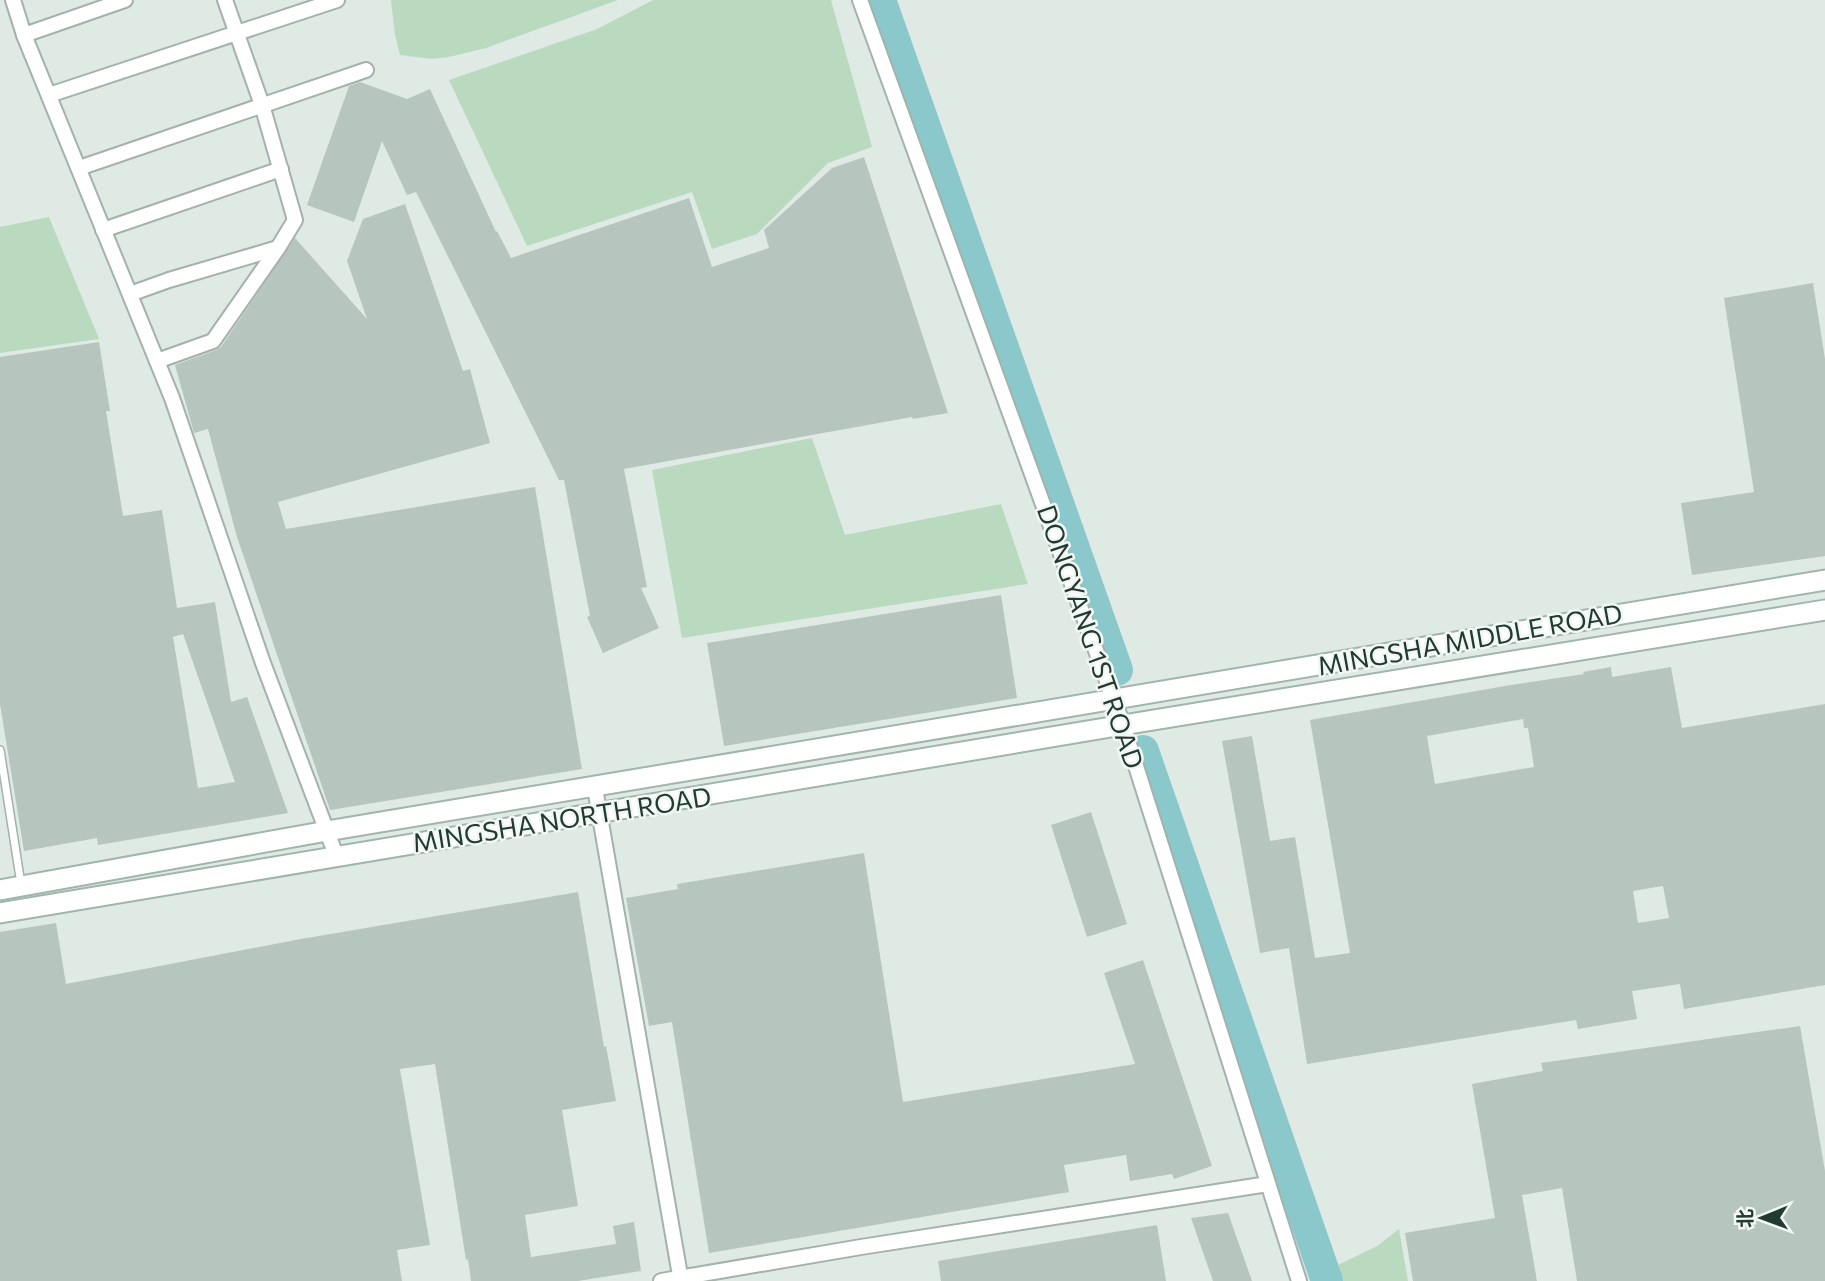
<svg xmlns="http://www.w3.org/2000/svg" width="1825" height="1281" viewBox="0 0 1825 1281" font-family="Commissioner,'Noto Sans SC',sans-serif">
	<style>
		.green { fill: #badac0 }
		.lines { fill: none; stroke-linecap: round; stroke-linejoin: round }
		.river { stroke: #8bc8cc; stroke-width: 32 }
		.building { fill: #b6c5be; fill-rule: evenodd }
		.lane-casing { stroke: #a3b2ab; stroke-width: 10 }
		.street-casing { stroke: #a3b2ab; stroke-width: 18 }
		.secondary-casing { stroke: #a0b5ac; stroke-width: 23 }
		.lane { stroke: #fff; stroke-width: 7 }
		.street { stroke: #fff; stroke-width: 14 }
		.secondary { stroke: #fff; stroke-width: 19 }
		.labels { text-anchor: middle; stroke-width: 5; stroke-linejoin: round; paint-order: stroke }
		.street-label { font-size: 26px; fill: #223a31; stroke: #f1f7f3 }
	</style>
	<rect width="100%" height="100%" fill="#e0eae5"/>
	<!-- green -->
	<g class="green">
		<path d="M391,0h227l-132,48 -37,9 -17,2 -32,-4 -5,-20z"/>
		<path d="M653,0h178l41,147 -44,16 -71,71 -45,15 -20,-57 -165,54 -78,-166 148,-51z"/>
		<path d="M49,217l50,122 -99,14v-126z"/>
		<path d="M812,438l33,97 156,-31 27,80 -346,54 -30,-168z"/>
		<path d="M1399,1229l9,52h-65l-5,-16 39,-19z"/>
	</g>
	<g class="lines">
		<!-- river -->
		<g class="river">
			<path d="M880,0l237,670"/>
			<path d="M1143,751l184,530"/>
		</g>
	</g>
	<!-- building -->
	<g class="building">
		<path d="M360,82l47,17 23,-10 66,143 1,-1 14,27 178,-60 23,69 57,-19 -5,-18 68,-62 32,-11 84,256 -35,6 -1,-2 -288,52 23,118 -6,1 18,40 -56,25 -16,-36 3,-1 -26,-136h-5l-143,-288 -9,3 -25,-54 -28,81 -47,-17 42,-119z"/>
		<path d="M405,204l58,167 7,-2 20,74 -212,59 8,27 249,-42 47,282 -252,41 -93,-273 -29,-108 -14,4 -19,-68 41,-15 5,-3 74,-109 72,81 -20,-58 16,-42z"/>
		<path d="M1813,283l12,76v197l-133,19 -11,-72 73,-11 -30,-194z"/>
		<path d="M99,342l11,69h-4l17,105 39,-6 15,98 38,-6 16,100 16,-5 41,116 -190,32 -1,-7 -73,13 -24,-147v-347zM183,634l52,148 -37,6 -25,-151z"/>
		<path d="M1001,595l16,103 -293,48 -17,-103z"/>
		<path d="M1611,667l1,10 59,-10 11,61 143,-24v281l-141,24 -4,-25 -48,7 5,28 -59,10 -2,-9 -269,44 -18,-116 -29,5 -38,-212 30,-5 18,105 25,-4 20,121 35,-5 -40,-233 195,-34 79,-12 -1,-2zM1523,719l1,9h4l6,39 -99,17 -8,-48zM1663,886l6,32 -31,5 -5,-32z"/>
		<path d="M1091,812l36,112 -40,13 -36,-112z"/>
		<path d="M864,853l39,249 232,-38 -31,-91 39,-13 69,206 -38,13 -2,-5 -42,7 -4,-26 -62,10 5,27 -360,61 -37,-231 -23,4 -23,-128 52,-9 -1,-5z"/>
		<path d="M578,892l26,155 2,-1 10,55 -54,9 16,96 -53,9 6,42 85,-13 -3,-18 21,-4 7,49 -63,10h-107l-3,-22 -2,1 -31,-196 -35,5 30,176 -33,5 5,31h-402v-349l56,-9 10,61 235,-45z"/>
		<path d="M1800,1026l25,145v110h-248l-15,-93 -40,7 15,86h-124l-8,-48 90,-15 -23,-134 71,-13 -2,-8z"/>
		<path d="M1228,1213l24,68h-39l-22,-63z"/>
		<path d="M1157,1225l9,56h-225l-3,-20z"/>
	</g>
	<g class="lines">
		<!-- lane casing -->
		<g class="lane-casing">
			<path id="lane" d="M0,750l21,134"/>
		</g>
		<!-- street casing -->
		<g class="street-casing">
			<g id="street">
				<path d="M13,0l11,35 148,363 91,265 74,195"/>
				<path d="M860,0l263,725 176,556"/>
				<path d="M24,35l101,-35"/>
				<path d="M49,95l288,-95"/>
				<path d="M79,168l287,-98"/>
				<path d="M103,230l178,-61"/>
				<path d="M130,294l39,-14 109,-32"/>
				<path d="M157,361l56,-20 65,-93 17,-28 -33,-115 -37,-105"/>
				<path d="M595,788l86,493"/>
				<path d="M661,1281l200,-34 407,-63"/>
			</g>
		</g>
		<!-- secondary casing -->
		<g class="secondary-casing">
			<g id="secondary">
				<path d="M0,890l327,-59 1498,-251"/>
				<path d="M0,913l1123,-188 702,-115"/>
			</g>
		</g>
		<!-- lane -->
		<use href="#lane" class="lane"/>
		<!-- street -->
		<use href="#street" class="street"/>
		<!-- secondary -->
		<use href="#secondary" class="secondary"/>
	</g>
	<g class="labels">
		<!-- street labels -->
		<g class="street-label">
			<text transform="translate(1090 637) rotate(71)" y="9">DONGYANG 1ST ROAD</text>
			<text transform="translate(1470 640) rotate(-10)" y="9">MINGSHA MIDDLE ROAD</text>
			<text transform="translate(562 820) rotate(-9)" y="9">MINGSHA NORTH ROAD</text>
		</g>
	</g>
	<!-- north arrow -->
	<g transform="translate(1762 1218) rotate(269)" stroke="#f1f7f3" stroke-width="5" paint-order="stroke">
	<path d="M0-5L12 26L0 18L-12 26Z" fill="#223a31"/>
	<text y="-10" font-size="19" font-weight="bold" text-anchor="middle" fill="#223a31">北</text>
	</g>
</svg>
